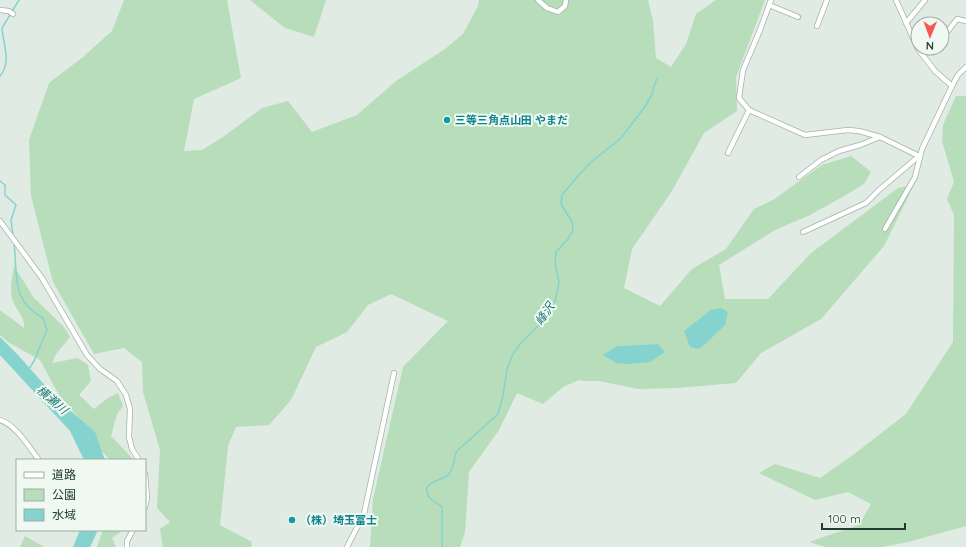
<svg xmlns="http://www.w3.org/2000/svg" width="966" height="547" viewBox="0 0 966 547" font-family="Quicksand,'Noto Sans JP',sans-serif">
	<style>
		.green { fill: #b7ddba; fill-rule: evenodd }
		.water { fill: #85d3cf }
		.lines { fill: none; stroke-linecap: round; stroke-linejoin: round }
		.stream { stroke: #85d3cf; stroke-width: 1.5 }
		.street-casing { stroke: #a3b3aa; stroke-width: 6 }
		.street { stroke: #fff; stroke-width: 4.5 }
		.culture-dot { fill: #0f9aa8; stroke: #f0f8f2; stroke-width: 1.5 }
		.labels { text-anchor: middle; stroke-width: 4; stroke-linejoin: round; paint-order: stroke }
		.culture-label { font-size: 11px; font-weight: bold; fill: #0d838f; stroke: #f0f8f2; text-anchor: start }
		.water-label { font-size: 12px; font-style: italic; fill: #187a76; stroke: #f0f8f2 }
	</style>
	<rect width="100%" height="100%" fill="#e0ebe4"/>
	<!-- green -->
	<g class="green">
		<path d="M124,0h103l14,78 -47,21 -10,52 18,-1 21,-13 39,-29 26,-7 24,31 45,-17 39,-34 49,-32 18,-15 15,-28 1,-6h169l5,21 3,37 15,9 15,-23 10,-30 20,-14h49l-29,77 1,34 -33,22 -32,58 -40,58 -8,39 36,18 32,-37 34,-20 28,-40 19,-9 49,-35 29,-9 20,16 -7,12 -18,11 -38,21 -33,14 -56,35 6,34h43l43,-46 87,-65 16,-3 -30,61 -63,73 -60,34 -25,30 -59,5 -39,1 -39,-8h-15l-5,-1 -16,7 -20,17 -26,-11 -18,37 -30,42 -4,60 -5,15h-90l3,-48 30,-132 45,-46 -57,-27 -23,11 -21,27 -31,15 -25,53 -22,25 -33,2 -8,19 -8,79 32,17 -1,5h-88l-3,-18 10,-7 -13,-14 3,-58 -17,-58 -1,-30 -18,-14 -30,6 -41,-72 -22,-86 -2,-56 20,-57 34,-26 29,-26zM658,344l-54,11 13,-9z"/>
		<path d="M250,0h76l-12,37 -29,-9z"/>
		<path d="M956,96h10v430l-58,16 -26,5h-56l-17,-5 50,-17 12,-21 -23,-12 -33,8 -56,-27 16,-9 45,14 33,-23 53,-41 47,-72 1,-127 -7,-16 7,-17 -12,-41 1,-16z"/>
		<path d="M14,266l20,32 29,28 7,11 -14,17 -4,9 26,-5 10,7 3,16 -12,14 15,14 14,-11 10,-5 5,13 -6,8 -6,22 20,21 1,3h-22l-17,-19 -15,-24 -19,-22 -19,-35 -32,-18 -8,-7v-25l24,18c1,-13 -9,-18 -12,-30 -2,-10 0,-21 2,-32z"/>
		<path d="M103,530h20l-11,8 4,9h-19z"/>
		<path d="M25,536l19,11h-24z"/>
	</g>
	<!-- water -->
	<g class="water">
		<path d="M721,308l7,4 -3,13 -22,21 -5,3 -8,-2 -6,-16 27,-21z"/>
		<path d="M0,337l18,18 38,43 39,34 10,28h-21l-14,-29 -70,-76z"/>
		<path d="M658,344l7,8 -15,10 -22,2 -12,-1 -13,-8 14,-9z"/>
		<path d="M80,530h18l-8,17h-17z"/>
	</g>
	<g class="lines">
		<!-- stream -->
		<g class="stream">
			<path d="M0,76c12,-14 3,-32 2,-48l17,-28"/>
			<path d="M0,181l5,4v10l11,10 -5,15 2,15"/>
			<path d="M14,243c4,31 -4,57 29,75l4,12 -13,31 -5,8"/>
			<path d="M442,547v-40c-4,-4 -12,-6 -14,-12 -7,-14 15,-14 21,-21 6,-6 4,-16 8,-23l41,-37 5,-18 4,-27 6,-15 8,-11 21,-21 13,-21 4,-18 -4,-21 1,-10 12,-13 5,-9 -1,-8 -11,-18 1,-9 16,-19 12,-13 31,-25 23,-30 7,-12 6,-18"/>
		</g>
		<!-- street casing -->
		<g class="street-casing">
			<g id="street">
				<path d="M538,0l9,8 11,4 7,-6 1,-6"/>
				<path d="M771,0l-11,30 -17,40 -4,28 10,12 56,25 43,-5 11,1 21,6 39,19"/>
				<path d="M896,0l22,49 17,22 17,15"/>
				<path d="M769,5l29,12"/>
				<path d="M0,10l9,1 4,3"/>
				<path d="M906,23l19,-23"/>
				<path d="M817,26l10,-26"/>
				<path d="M948,31l9,-12 9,2"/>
				<path d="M728,153l21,-43"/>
				<path d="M799,177l22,-17 18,-9 21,-6 20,-8"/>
				<path d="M0,221l42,57 45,77 13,14 17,12 9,14 4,14 -1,28 3,12 7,11"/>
				<path d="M885,229l30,-52 7,-28 30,-63 6,-11 8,-8"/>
				<path d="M803,232l63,-29 13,-13 40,-34"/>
				<path d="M0,420c16,5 29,27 39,40"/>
				<path d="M145,474l2,24 -2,9"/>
				<path d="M127,547v-6l6,-11"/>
				<path d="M347,547l17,-33 30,-141"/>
			</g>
		</g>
		<!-- street -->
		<use href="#street" class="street"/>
	</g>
	<!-- markers -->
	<g class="culture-dot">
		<circle cx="447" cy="120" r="4"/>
		<circle cx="292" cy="520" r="4"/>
	</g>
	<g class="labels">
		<!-- culture labels -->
		<g class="culture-label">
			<text x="455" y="124">三等三角点山田 やまだ</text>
			<text x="300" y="524">（株）埼玉富士</text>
		</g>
		<!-- water labels -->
		<g class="water-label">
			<text transform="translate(545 314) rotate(-56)" y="4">峰沢</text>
			<text transform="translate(52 400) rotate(41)" y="4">横瀬川</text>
		</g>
	</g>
	<!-- legend -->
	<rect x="16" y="459" width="130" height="72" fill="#f0f8f2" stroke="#9dada4"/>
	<rect x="24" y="472" width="20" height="6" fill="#ffffff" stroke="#9dada4"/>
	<text x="52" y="479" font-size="12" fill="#203c2f">道路</text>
	<rect x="24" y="489" width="20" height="12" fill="#b7ddba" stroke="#9dada4"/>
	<text x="52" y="499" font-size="12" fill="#203c2f">公園</text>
	<rect x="24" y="509" width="20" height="12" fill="#85d3cf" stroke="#9dada4"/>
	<text x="52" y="519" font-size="12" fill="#203c2f">水域</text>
	<!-- north arrow -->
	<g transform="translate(930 36) rotate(181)"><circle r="19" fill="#f0f8f2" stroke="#9dada4"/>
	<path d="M0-3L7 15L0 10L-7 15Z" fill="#f75852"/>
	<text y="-6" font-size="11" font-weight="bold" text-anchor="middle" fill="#203c2f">N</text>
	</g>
	<!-- scale -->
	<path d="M822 523v6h83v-6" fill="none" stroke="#203c2f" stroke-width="2"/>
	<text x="828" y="523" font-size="12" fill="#203c2f" stroke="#f0f8f2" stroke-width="3" paint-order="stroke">100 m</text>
</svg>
